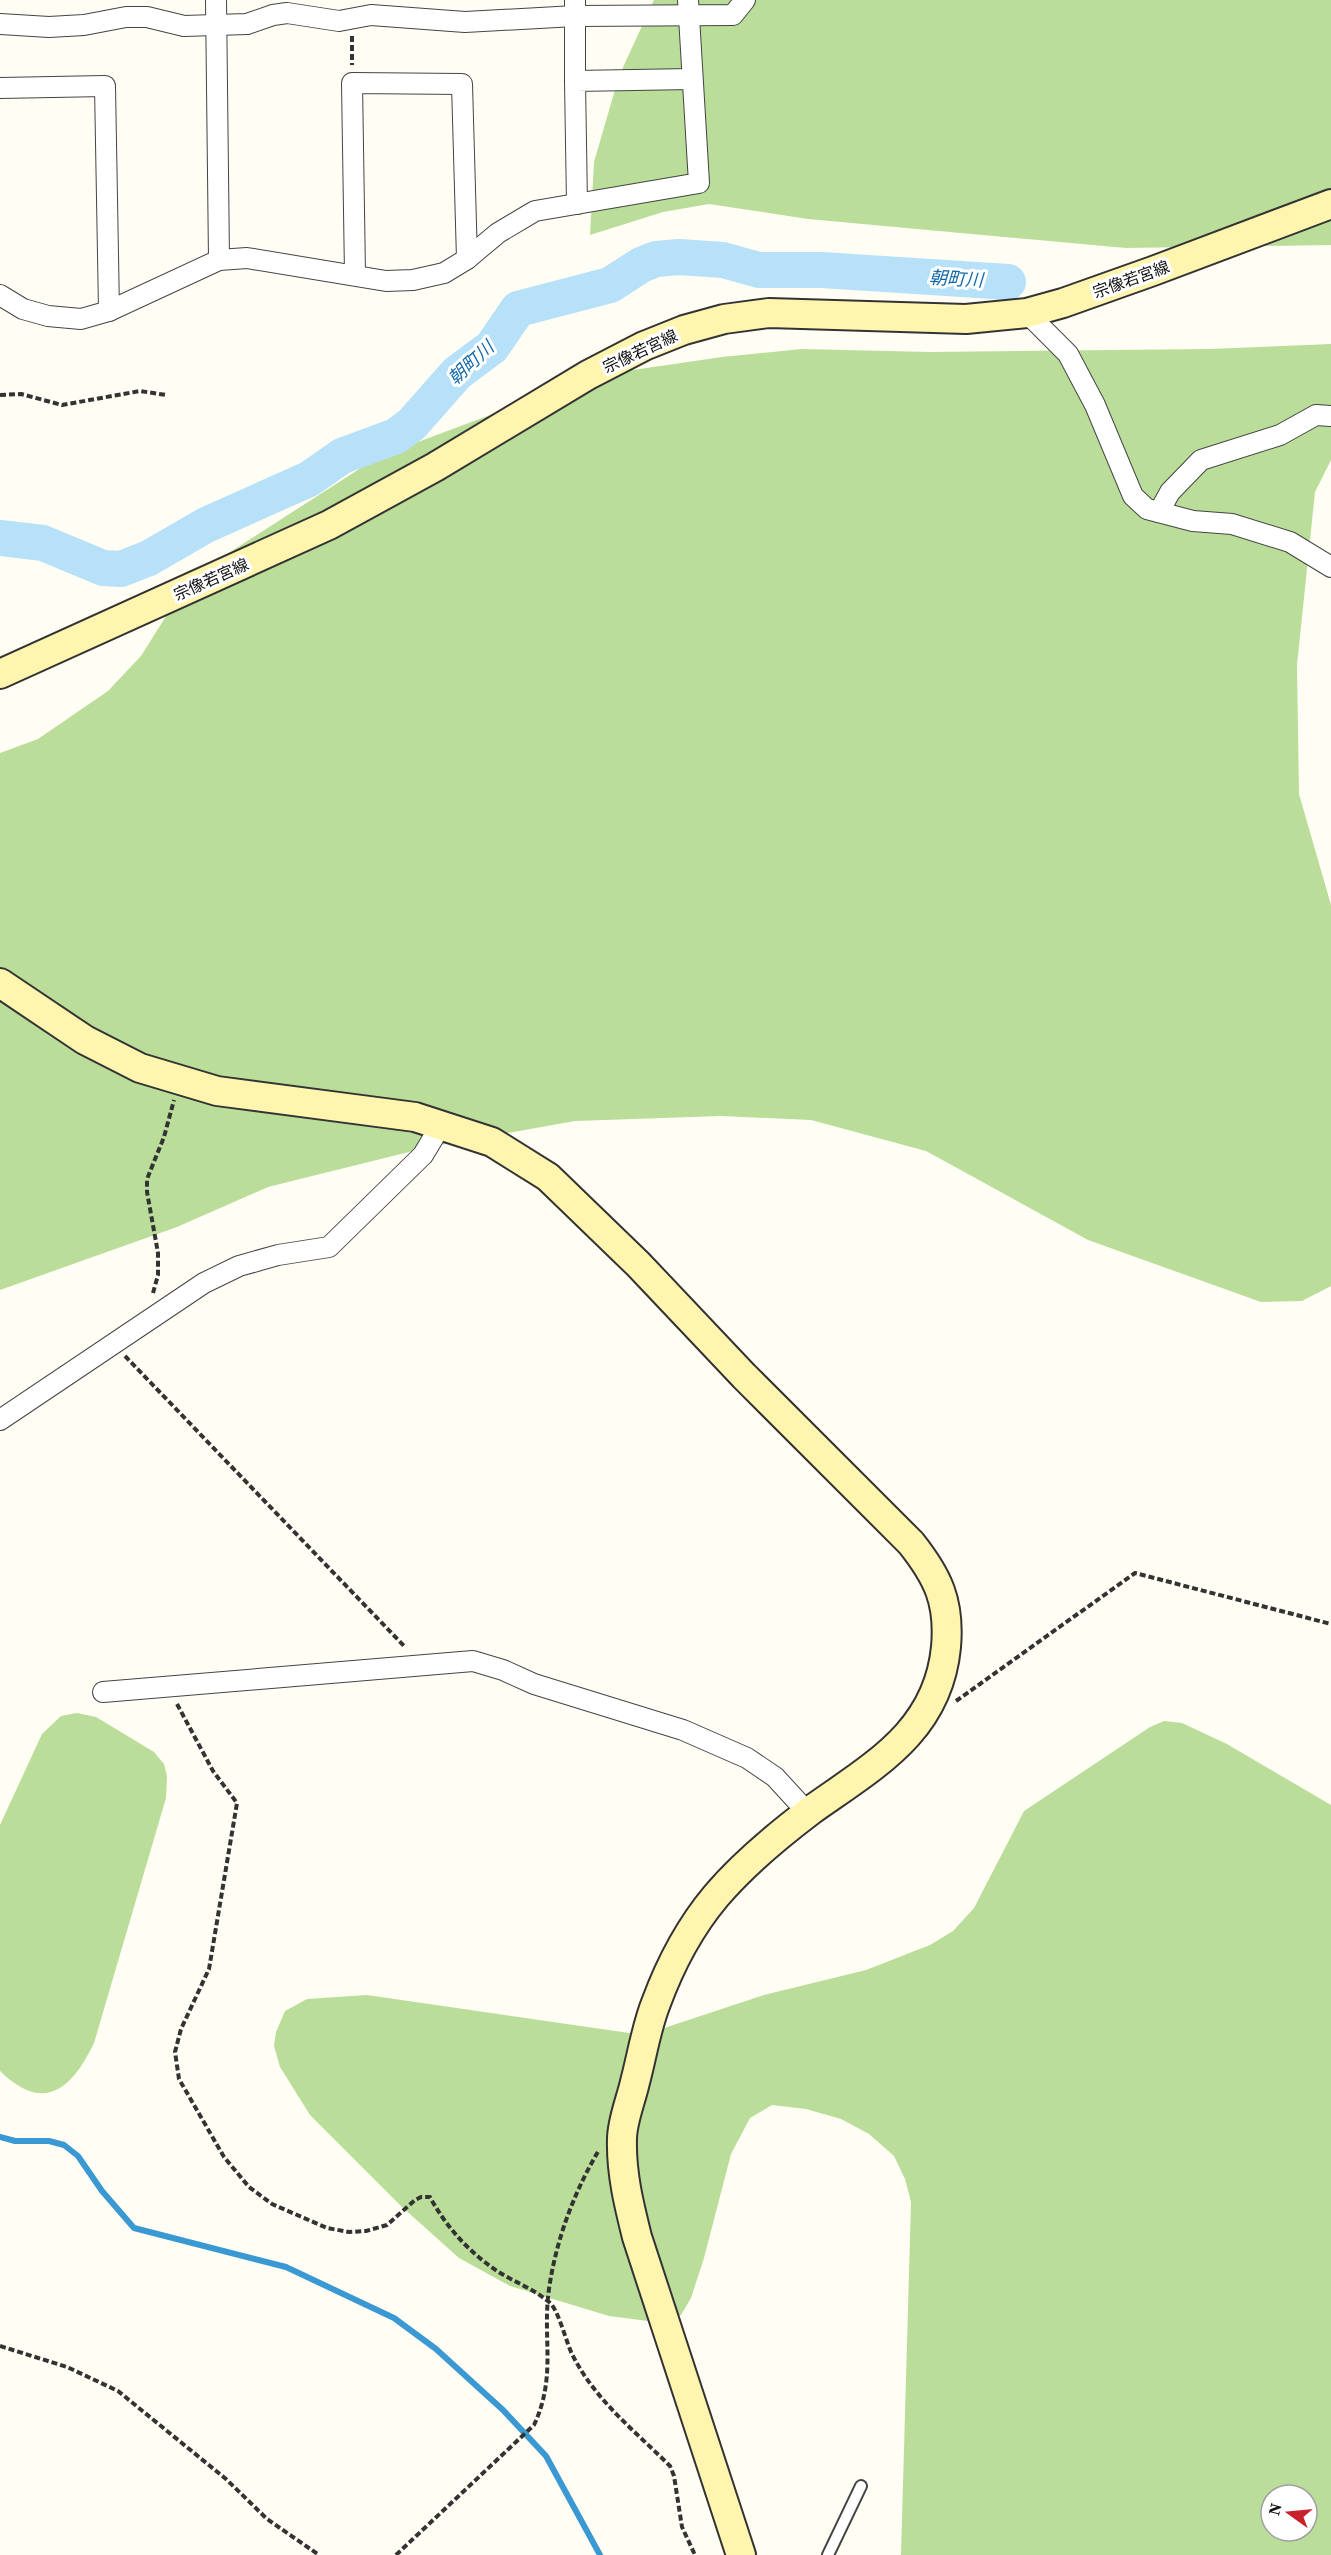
<svg xmlns="http://www.w3.org/2000/svg" width="1331" height="2555" viewBox="0 0 1331 2555" font-family="'Source Serif 4','Noto Sans JP',serif">
	<style>
		.forest { fill: #bade9a; fill-rule: evenodd }
		.lines { fill: none; stroke-linecap: round; stroke-linejoin: round }
		.stream { stroke: #3a99d3; stroke-width: 6 }
		.river { stroke: #b7e1f9; stroke-width: 36 }
		.lane-casing { stroke: #444; stroke-width: 14 }
		.street-casing { stroke: #444; stroke-width: 22 }
		.secondary-casing { stroke: #333; stroke-width: 32 }
		.path { stroke: #333; stroke-width: 4; stroke-dasharray: 6 3; stroke-linecap: butt }
		.lane { stroke: #fff; stroke-width: 10 }
		.street { stroke: #fff; stroke-width: 20 }
		.secondary { stroke: #fff5af; stroke-width: 28 }
		.labels { text-anchor: middle; stroke-width: 6; stroke-linejoin: round; paint-order: stroke }
		.street-label { font-size: 16px; fill: #111; stroke: #fff }
		.water-label { font-size: 18px; font-style: italic; fill: #136aaa; stroke: #fff }
	</style>
	<rect width="100%" height="100%" fill="#fffdf4"/>
	<!-- forest -->
	<g class="forest">
		<path d="M654,0h677v245l-205,3 -318,-29 -99,-15 -46,8 -73,23 4,-73 25,-86z"/>
		<path d="M1331,344v116l-16,32 -18,173 2,129 32,111v381l-29,15 -41,1 -173,-62 -162,-89 -115,-31 -90,-4 -146,5 -146,26 -161,40 -91,40 -177,63v-537l38,-14 70,-48 33,-35 37,-59 32,-32 168,-108 157,-59 84,-26 103,-15 80,-8 128,3 279,-3z"/>
		<path d="M77,1713l19,4 58,35 10,12 3,12 -1,22 -72,245c-22,46 -50,71 -94,28v-246l42,-91 19,-18z"/>
		<path d="M1164,1721l18,2 45,21 104,61v750h-430l10,-353 -6,-23 -11,-23 -25,-22 -28,-15 -35,-10 -34,-4 -22,13 -19,36 -27,104 -13,40 -10,17 -25,7 -47,-6 -99,-30 -51,-28 -58,-52 -91,-91 -30,-48 -6,-21 2,-14 9,-21 22,-12 60,-4 276,40 121,-40 102,-25 64,-25 23,-14 21,-23 50,-97 126,-84zM1271,2495h36v36h-36z"/>
	</g>
	<g class="lines">
		<!-- stream -->
		<path class="stream" d="M0,2137l15,4h34l15,4 14,11 24,35 32,37 152,39 108,51 42,31 67,61 43,46 54,99"/>
		<!-- river -->
		<path class="river" d="M0,538l43,5 60,25 18,1 28,-11 57,-33 103,-46 33,-23 54,-20 16,-12 45,-51 35,-26 26,-38 92,-24 31,-20 15,-6 23,-2 44,3 36,10h63l186,12"/>
		<!-- lane casing -->
		<g class="lane-casing">
			<path id="lane" d="M828,2555l33,-69"/>
		</g>
		<!-- street casing -->
		<g class="street-casing">
			<g id="street">
				<path d="M216,0l3,260"/>
				<path d="M575,0v81"/>
				<path d="M0,24l49,3 35,-2 42,-8h21l37,9 63,-2 26,-9 14,-2 52,8 32,-6 94,7 110,-6 158,-1 12,-15"/>
				<path d="M0,88l105,-2 4,225"/>
				<path d="M577,204l-2,-123 117,-2"/>
				<path d="M355,274l-3,-191 110,1 5,175"/>
				<path d="M0,295l23,14 25,7 33,3 28,-8 110,-51 28,-2 139,23 27,-1 31,-7 23,-14 31,-26 37,-22 164,-28 -11,-183"/>
				<path d="M1027,313l41,41 27,51 38,91 14,13 46,12 39,3 58,18 41,25"/>
				<path d="M1159,512l11,-20 31,-32 79,-25 36,-20 15,1"/>
				<path d="M0,1420l204,-137 35,-17 39,-11 51,-8 94,-92 18,-30"/>
				<path d="M103,1692l370,-31 30,9 31,14 149,46 64,28 28,19 33,36"/>
			</g>
		</g>
		<!-- secondary casing -->
		<g class="secondary-casing">
			<g id="secondary">
				<path d="M0,674l329,-149 106,-58 153,-92 56,-29 40,-16 40,-11 45,-6 197,6 61,-6 36,-10 90,-32 178,-67"/>
				<path d="M0,983l85,57 55,28 77,23 198,26 77,25 56,35 90,87 106,112 167,167c27,34 39,59 35,104 -8,85 -73,119 -136,164 -33,25 -67,53 -94,85 -26,31 -46,69 -60,107 -10,25 -14,53 -21,79 -4,18 -13,39 -13,57 -1,34 7,66 15,98l104,318"/>
			</g>
		</g>
		<!-- path -->
		<g class="path">
			<path d="M352,36v29"/>
			<path d="M0,395l21,-1 41,11 78,-14 26,4"/>
			<path d="M153,1293l5,-18v-22l-11,-61v-13l17,-42 10,-37"/>
			<path d="M125,1356l280,291"/>
			<path d="M956,1701l179,-128 196,51"/>
			<path d="M177,1704l36,67 24,32 -28,166 -28,60 -6,23 4,27 45,78 25,30 23,17 55,24 22,4 17,-1 21,-6 28,-25 6,-3h9c16,30 39,55 67,74 17,11 37,18 52,31 10,8 17,41 24,54 23,45 62,75 97,110l4,10 8,51 13,28"/>
			<path d="M0,2346l67,21 51,24 108,88 41,40 52,36"/>
			<path d="M396,2555l138,-130c23,-49 8,-87 15,-136 7,-49 25,-97 50,-139"/>
		</g>
		<!-- lane -->
		<use href="#lane" class="lane"/>
		<!-- street -->
		<use href="#street" class="street"/>
		<!-- secondary -->
		<use href="#secondary" class="secondary"/>
	</g>
	<g class="labels">
		<!-- street labels -->
		<g class="street-label">
			<text transform="translate(1131 279) rotate(-20)" y="6">宗像若宮線</text>
			<text transform="translate(640 351) rotate(-25)" y="6">宗像若宮線</text>
			<text transform="translate(211 579) rotate(-24)" y="6">宗像若宮線</text>
		</g>
		<!-- water labels -->
		<g class="water-label">
			<text transform="translate(956 279) rotate(3)" y="6">朝町川</text>
			<text transform="translate(471 363) rotate(-43)" y="6">朝町川</text>
		</g>
	</g>
	<!-- north arrow -->
	<g transform="translate(1289 2513) rotate(285)"><circle r="28" fill="#ffffff" stroke="#a0a0a0" stroke-width="1.5"/>
	<path d="M0-4.5L10 22L0 15L-10 22Z" fill="#c8212c"/>
	<text y="-9" font-size="16" font-weight="bold" text-anchor="middle" fill="#111111">N</text>
	</g>
</svg>
